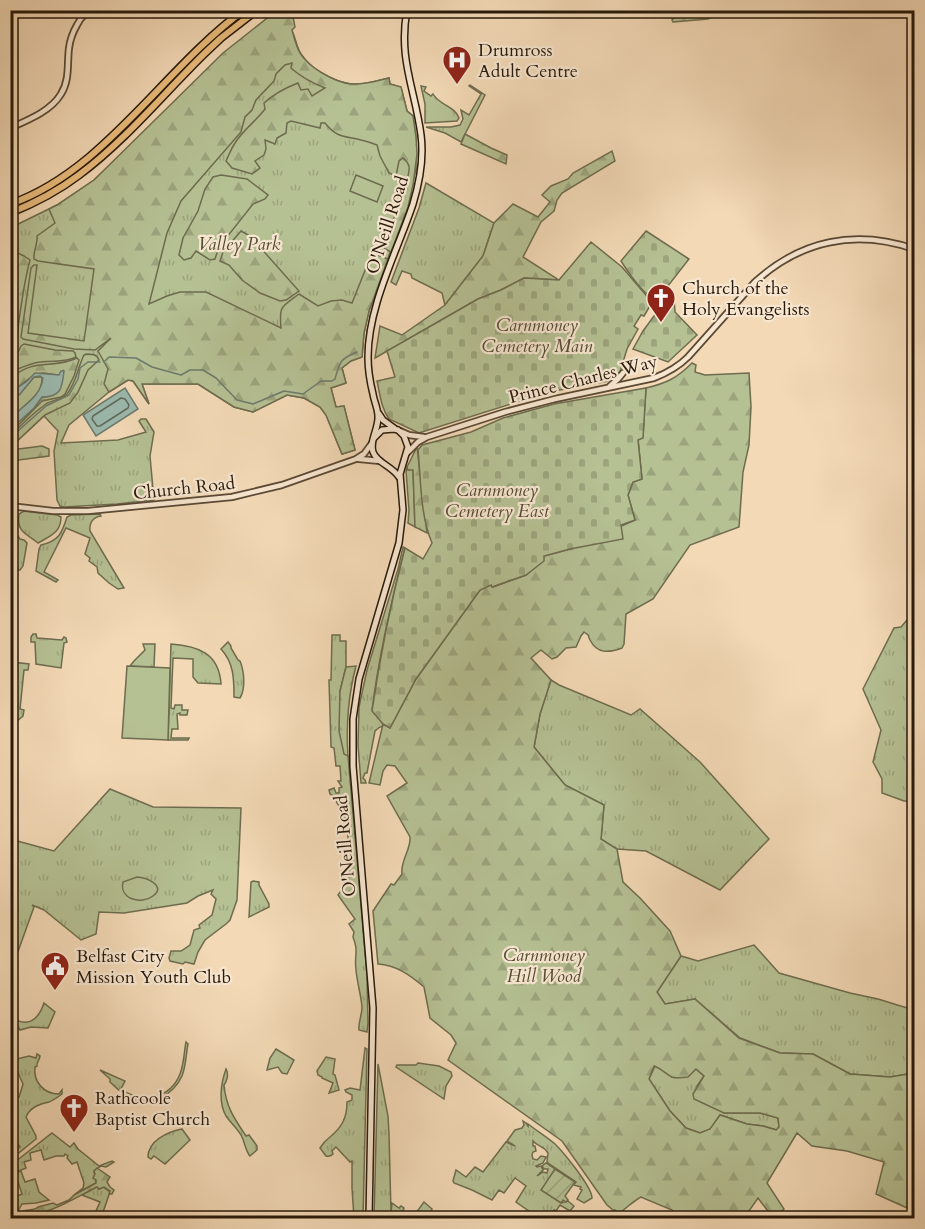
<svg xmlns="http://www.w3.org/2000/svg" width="925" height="1229" viewBox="0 0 925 1229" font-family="Cardo,serif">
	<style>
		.grass { fill: url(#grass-tufts); stroke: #6e6c4e; stroke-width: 1.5 }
		.forest { fill: url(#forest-firs); stroke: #6e6c4e; stroke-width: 1.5; fill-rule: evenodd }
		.cemetery { fill: url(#cemetery-stones); stroke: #6e6c4e; stroke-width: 1.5 }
		.garden { fill: url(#garden-furrows); stroke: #6e6c4e; stroke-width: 1.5 }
		.pitch { fill: #b5c093; stroke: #6e6c4e; stroke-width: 1.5 }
		.water { fill: #9bbaaf; stroke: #6d7a6d; stroke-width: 1.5 }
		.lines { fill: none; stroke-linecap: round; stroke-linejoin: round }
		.shore { stroke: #616a5c; stroke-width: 1.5 }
		.stream { stroke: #6d7a6d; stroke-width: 1.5 }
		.tertiary-casing { stroke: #5a4935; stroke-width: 8 }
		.secondary-casing { stroke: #27190a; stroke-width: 8 }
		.motorway-casing { stroke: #27190a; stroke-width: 9 }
		.tertiary { stroke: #f7e6d0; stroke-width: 4.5 }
		.secondary { stroke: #f7e6d0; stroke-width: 5 }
		.motorway { stroke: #eabc7b; stroke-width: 6 }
		.labels { text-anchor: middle; stroke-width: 4.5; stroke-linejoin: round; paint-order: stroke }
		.poi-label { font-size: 18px; fill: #27190a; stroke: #f7e6d0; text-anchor: start }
		.street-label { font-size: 18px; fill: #27190a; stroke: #f7e6d0 }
		.park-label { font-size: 18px; font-style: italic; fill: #524b33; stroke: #f7e6d0 }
	</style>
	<defs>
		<pattern id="grass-tufts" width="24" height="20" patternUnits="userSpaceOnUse" patternTransform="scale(1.5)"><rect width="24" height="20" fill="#b5c093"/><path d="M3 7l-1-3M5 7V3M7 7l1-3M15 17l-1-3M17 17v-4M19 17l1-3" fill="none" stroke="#9ca47d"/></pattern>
		<pattern id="forest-firs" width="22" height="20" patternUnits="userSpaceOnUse" patternTransform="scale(1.5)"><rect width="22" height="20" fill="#b5c093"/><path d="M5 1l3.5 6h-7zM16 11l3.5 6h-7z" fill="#9ca47d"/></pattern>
		<pattern id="cemetery-stones" width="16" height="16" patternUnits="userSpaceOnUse" patternTransform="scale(1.5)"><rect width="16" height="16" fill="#b5c093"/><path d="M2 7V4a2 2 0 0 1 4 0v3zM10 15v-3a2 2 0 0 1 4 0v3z" fill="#9ca47d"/></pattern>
		<pattern id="garden-furrows" width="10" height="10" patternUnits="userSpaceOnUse" patternTransform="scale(1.5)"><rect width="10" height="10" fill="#b5c093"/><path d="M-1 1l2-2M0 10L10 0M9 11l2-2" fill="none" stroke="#9ca47d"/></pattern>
	</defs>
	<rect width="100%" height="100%" fill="#f3d9b6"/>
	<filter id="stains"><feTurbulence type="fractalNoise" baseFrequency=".00333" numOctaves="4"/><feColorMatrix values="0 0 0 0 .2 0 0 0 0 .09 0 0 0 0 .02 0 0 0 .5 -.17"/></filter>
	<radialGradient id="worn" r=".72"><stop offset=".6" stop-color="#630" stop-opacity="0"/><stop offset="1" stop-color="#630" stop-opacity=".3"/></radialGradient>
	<!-- grass -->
	<g class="grass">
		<path d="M276,11c6,6 13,14 17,22 3,7 4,15 8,21 12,18 39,32 60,30 9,-1 19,-4 28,-6l1,6 11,3 6,24 6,5 3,21v32l-7,31 -40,111 -5,22 -2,24 -11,4 -9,7 4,15 -15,5 5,19 8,-1 11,44 -13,4 -16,-39 -6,-8 -16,-9 -17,-3 -34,17 -19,-5 -36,-23h-56l7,20 -16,-23 -5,-1 -19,12 -40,33 -8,18 57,-3 28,-8 -7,-11 2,-2h5l8,13 -4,24 4,44 -37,4 -53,3 -4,-1 -3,-6 -3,-49 4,-20 -14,-15 -30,28 -3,2 -1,-218 47,-23 37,-25 82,-78z"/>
		<path d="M470,85l15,10 -24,47 -16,-9 -19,-6h25l9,-2 3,-6 -2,-9 8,5 12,-21 -12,-8z"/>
		<path d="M421,86l5,1 -2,4 7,5 2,-2c6,11 22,12 26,24l-2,3 -32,2v-19z"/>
		<path d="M426,183l68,40 -11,33 -38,49 -3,-12 -30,-15 -1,-4 -9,-3 -6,14 -5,-3 28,-74z"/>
		<path d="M407,467l1,3 5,-1 2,58 -7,-4 1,-13 -3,-39z"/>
		<path d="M24,511l33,4 4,2c0,16 -11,19 -23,26 -11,-9 -22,-11 -19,-29z"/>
		<path d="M100,514l1,2c-8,1 -12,7 -11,15l34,57 -6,1 -9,-6 -11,-10 -1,-6 -8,-6 1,-3 -5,-4 5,-16 -24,-10 -22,44 14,8 -2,2 -20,-11 3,-22 2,-4c18,-4 21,-12 26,-28l4,-2z"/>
		<path d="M12,528l8,11 4,1 3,3 -4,23 -3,4h-9v-3l4,-1z"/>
		<path d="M403,547l2,1c-14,54 -26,107 -33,162l11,14 -1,3h-2l-5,4 -8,42h-2l-2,5 2,2 1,3h-5l-3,-38 1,-38 8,-37 31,-101z"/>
		<path d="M914,612v189h-10l-22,-8v-14l-9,-17 8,-32 -18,-41 31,-61 7,-1z"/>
		<path d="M33,634h3l1,4 25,2 2,-3 2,1 1,4 -3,1 -3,25 -25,-4 -1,-22h-4v-5z"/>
		<path d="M332,635h8v6h6v26l-6,24 4,62 4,3 19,219 1,48 -1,9 -8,-2c-1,-7 3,-15 3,-23 -1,-12 -5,-25 -6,-37 -2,-15 3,-18 -3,-33l1,-5 -5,-8 6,-5 -17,-24c4,-6 9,-11 11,-19 0,-5 -1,-10 1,-15l-3,-36 -4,-13 -11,-17 -2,-1 -1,-4 5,-2 2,5h3v-5l3,-1 -4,-6h3l-1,-15h-4l-2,-18 -3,-1 -2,-67h2z"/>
		<path d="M228,642l3,4v2l7,12 2,1c4,10 6,27 0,37l-6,-1c0,-18 0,-34 -13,-48z"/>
		<path d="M143,644h12l-1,23 -24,-1 4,-5 11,-11z"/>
		<path d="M171,644c27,2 48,9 50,40l-23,-1 -5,-6v-18l-20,-1 -2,50 3,1 1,-4h7v5h6l-1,5h-7v-2l-3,1 1,15h-6l-1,9h18l-1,2h-20z"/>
		<path d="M11,660l1,2 17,2 -1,6h-4l-4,39 4,1 -1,6 -6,5 -5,-1v-3h-1z"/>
		<path d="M551,680l8,5 72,30 9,-6 60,53 69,77 -49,51 -74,-39 -29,-2 -16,-9 3,-35 -39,-20 -31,-38 6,-33z"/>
		<path d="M110,789l43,18 88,1 -4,92 -7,20 -4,4 -21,16 -7,12 -4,12 -9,-2 -2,2 -13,-3 -1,-3 2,-7h10l9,-6 4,-15 6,-2 -1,-3 13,-10 4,-16 -5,-5 2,-4 -15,6 -11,7 -63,10 -25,-1 -3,22 -15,6 -37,-30 -12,-5 2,2 -18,50 -6,-4v-114l44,12z"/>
		<path d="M253,881l6,1v3l10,19v3l-20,10 2,-35z"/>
		<path d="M754,945l25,28 71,20 28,6 36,11v63l-24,4 -40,-3 -37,-20 -33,-1 -40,-15 -45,-39 -30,5 -8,-12 24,-36 17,5z"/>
		<path d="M44,1003l11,9 -7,16 -17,-1 -11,3 -1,-2 -5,1 -3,-6v-6c16,11 27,4 33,-14z"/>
		<path d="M186,1042l2,2c-2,10 -2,22 -6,32 -8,18 -31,31 -50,23 -9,-4 -16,-11 -22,-17v-3l-10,-9 25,11 -4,8c21,15 49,10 59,-15 4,-10 4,-22 6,-32z"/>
		<path d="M365,1048l2,1 -4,169h-9l-2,-30v-27l-2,1 -14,-15 -4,4 1,3c-2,2 -4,3 -7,2l-6,-8c3,-5 6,-8 10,-11 12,-10 17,-19 17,-35l5,-2v-5l-6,-3 -1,-2 5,-2 10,2z"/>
		<path d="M276,1049l18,11 -7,14 -5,-1 -4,-6 -11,3 3,-12z"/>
		<path d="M14,1054l3,5 12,-3 7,2 1,-4 3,2c0,4 -4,6 -3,10l-2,1c-2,15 9,27 24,27l3,-4v4c-4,3 -8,6 -13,8 -9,2 -19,5 -23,15l10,19v3l-21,17 -3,-2 8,-7 -9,-12v-32l3,-1 1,-4 4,-1 4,-13 -7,-16v-6z"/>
		<path d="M326,1057l9,2 -2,15 2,1 4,15 -10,3 4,-10 -11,-5v-1l-4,-2 -1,-4z"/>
		<path d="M418,1063l21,3 12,6 1,4 -6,10 -2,13 -48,-32 1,-2h19z"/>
		<path d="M378,1064l10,52 1,18 2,79 1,-10 7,5 2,-2 3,2 -1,3 10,6 11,-15 8,7 -3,9h-55z"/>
		<path d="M655,1066l7,3 10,8 24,-8 8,7 -7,10 27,27h36l18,5 1,9 -2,3 -14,-4 -16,-2 -27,-9 -9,14 -11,4 -14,-5 -16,-17 -21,-32z"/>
		<path d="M226,1069c3,5 1,12 -2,16 2,22 10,33 22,51l3,-1 8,11v4l-7,6c-5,-6 -5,-14 -9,-21 -4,-7 -11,-13 -15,-19 -8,-14 -5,-33 0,-47z"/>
		<path d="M523,1121l3,2 2,3v-2c9,7 19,13 27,20 9,9 37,43 37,54l-8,5 -7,-4 5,-9 -2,-1 1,-2 -7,-2 2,-3 -28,-19 -1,-2 1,-8c-5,-8 -10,-6 -15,-12v5h2l1,5 -3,1 -1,3 1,4 4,1 4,-4 5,1 -3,6 -7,3 1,1 4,-1 2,4 -6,6 6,-4 4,1 1,-4h-4l-2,-3 4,-3 9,6 -13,21 19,13 7,-2 6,5 -4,5 -10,-6 -4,6 -2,-1 -8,8h-7l-23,-16 10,-16 -11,-8 -11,15 -5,-3 -7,10 -20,-10 -18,-7 -1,-2 3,-11 10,7 9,-10 8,5 23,-30 9,4 -8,-5 8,-11 7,-2 2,-3z"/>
		<path d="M182,1129l8,11 -25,24 -11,-8 -3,3 -3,-2c0,-16 19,-25 34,-28z"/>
		<path d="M52,1133l18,14 4,-4 4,6 21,17 13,-5 2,1 -8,5 -5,-1 -7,5 2,12 -22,12 9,-7 1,-5 -7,-21 -5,2 -5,-6 1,-2 -3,-2 -1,2h-8l-12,4 -3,-10 -11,3 1,7 -7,2 2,6 -15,6v-9z"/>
		<path d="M21,1171l4,11 10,-3 4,13 10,8 -13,3 -14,1 -4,7 -7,-3v-10l11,-4 -7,-21z"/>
		<path d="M97,1186l2,3 4,-2 7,5 -9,26h-7l4,-6 -2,-1 4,-9 -18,-7z"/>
	</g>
	<!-- forest -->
	<g class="forest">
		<path d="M276,11h43l-10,5 -16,1 2,10 -3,3c2,7 4,16 8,23 8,14 34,29 51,31 13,1 25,-3 38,-6l1,6 11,3 6,24 6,5 3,21 1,17 -4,31 -5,22 -17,45 -6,-3 -2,-4c6,-13 28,-67 26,-79 -1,-4 -4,-6 -6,-8l-4,3 -3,15 -7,-3 -9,-17 -3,-11c-5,-2 -11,-4 -16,-5 -17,-4 -24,-2 -36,-17h-4l-1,5 -29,-7 -4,2 -1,10 -9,5 -2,6 -10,-4 1,9 -2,6 -9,6 5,7 -8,6 -20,-6 -6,-7c3,-6 5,-12 9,-18 8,-13 21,-22 30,-34l-1,-6c11,-10 21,-15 34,-20l3,7 7,-1 4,7 13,-8c-13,-5 -24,-11 -34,-20l1,-5 -7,2 -9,9 -2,7 -18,19 -4,10 -7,7 -4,15 -60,69 -14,32 -18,71 18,-8 13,-4h26l75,36c-2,-22 0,-21 18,-34l19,12 13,-5 11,-1 10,3 20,-50 16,6 -19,52 -5,22 -2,24 -11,4 -9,7 4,15 -15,5 5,19 8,-1 11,44 -13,4 -16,-39 -6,-8 -16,-9 -17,-3 -34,17 -19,-5 -36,-23h-56l7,20 -16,-23 -5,-1 -19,12 -5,-8 4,-15 -10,-18 13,-13 -16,12 -21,-1 -51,-10 -2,-2 10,-69 3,-3h3l-9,68 56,8 10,-72 -56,-8 -4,-2c-1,-8 4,-15 3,-23l18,-13 -6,-14 8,-4 37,-25 129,-127z"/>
		<path d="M670,11h41l2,5 -5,3 -35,3 -1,-2 2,-2 -7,-1v-4z"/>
		<path d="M465,134l26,14 16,7 -1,9 -45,-20z"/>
		<path d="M612,151l3,10 -53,32 -5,7 -3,11 -13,11 -18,35 36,23 -35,-2 -23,12 -23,9 -103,59 5,-32 22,9 43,-30 38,-49 11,-33 19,-19 25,13 12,-15 -8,-7 9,-9 17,-7 5,-6z"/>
		<path d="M221,175l26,4 21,16 -3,4 -12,5 -34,43 -4,12 -5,1 -14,-9 -5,7 -7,2 -5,-5 4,-17 15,-27 7,-22 8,-12z"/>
		<path d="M241,231l9,5 49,55 -13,9 -6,1 -20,-8 -18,-13 -13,-15 -9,-4 3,-9z"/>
		<path d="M11,250l13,6 6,4c-6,22 -9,46 -12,68 -1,12 0,21 -7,32z"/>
		<path d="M24,344l31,6 18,1 2,2 1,4c-12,6 -22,3 -35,5 -8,0 -16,5 -24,7l-4,-6 8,-17z"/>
		<path d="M86,354c6,0 11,0 13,6l-11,10 -10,22 -8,11 -25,12 -31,29 -3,2v-10c10,-11 22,-23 35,-32 6,-4 15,-4 21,-10 9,-11 11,-27 17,-39z"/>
		<path d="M77,358l2,2 -5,16 -9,18 -4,3 -19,4 -31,32v-4l23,-21 8,-11c18,0 20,-11 21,-26l-4,4c-7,0 -9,-1 -15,-2 -10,-1 -24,14 -33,19v-14c25,-21 40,-8 66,-20z"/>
		<path d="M692,363l4,2 -1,7 10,3 44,-2 2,34 -2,38 -6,27 -4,55 -49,18 -37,54 -27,15 -2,30 -2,4c-13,5 -25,6 -32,-8 -4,-8 2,-2 -6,-8l-3,4 -5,11 -10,1 -9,9 -5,2 -11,-9 -10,8 20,22 -11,34 -6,33 31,38 39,20 -3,34 16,10 6,33 17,16 30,33 11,25 -24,36 8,12 30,-5 44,39 41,15 33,1 37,20 40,3 24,-4v138l-38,-17 8,-32 -37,-11 -35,-5 -15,-13 -30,50 17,26 -11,9 -15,-20 -14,20h-67v-2l-5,-6 -31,-13c-9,5 -14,11 -23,17l-3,-4h-2l-6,-5 -45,-64 -114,-81 8,-17 -5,-8 -21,-17 -6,-31c-14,-12 -28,-22 -46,-23l-5,-53 18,-27 3,1 8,-11c-2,-13 9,-24 8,-37l-23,-41 20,-13 -12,-17 -8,-1 -4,6 -3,14 -11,-2 14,-59 7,4 26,-49 64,-89 11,-6 2,3 33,-12 18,-19 26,-7 65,-29 -7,-25 5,-13 9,-3 -4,-40 5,-2 3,-49c21,-5 31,-10 46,-25zM654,1066c8,3 12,8 18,11 5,2 11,0 16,0l8,-8 8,7 -11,18 1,5 30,14h36l18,5 1,9 -3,3 -13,-4 -16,-2 -27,-9 -10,14 -10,4 -14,-5 -16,-17 -21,-32z"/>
		<path d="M34,377h8c1,14 -10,22 -20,31 -5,5 -5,7 -11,9v-13l3,-6 6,-4z"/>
		<path d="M42,446l7,3v7l-38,5v-11z"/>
		<path d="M417,447l10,86 -12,-6 -2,-57h-5l-1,-3z"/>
		<path d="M356,666c-8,30 -10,59 -8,90l-4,-2 -5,-23 1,-40 6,-24z"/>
		<path d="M97,1168l13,9 -3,5 3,5 4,3 -2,4h-3l1,-3 -6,-4 -5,2 -2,-2c-17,8 -55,33 -74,26v-2c5,-2 11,0 15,-4l15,-4 4,2 12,-5 5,-5 22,-12v-3l-3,-2 2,-4 -1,-3z"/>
	</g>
	<!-- cemetery -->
	<g class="cemetery">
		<path d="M646,231l43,28 -32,41c-12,-3 -29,-28 -36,-39z"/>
		<path d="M591,242l31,25 29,34v3l-7,12 -3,-1 -7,11 4,3 -11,20 -7,23 -6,8 -65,12 -130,41 -30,-14c-8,-11 -9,-25 -12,-38l18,-4 -8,-26 91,-52 23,-9 23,-12 35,2z"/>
		<path d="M668,297l6,1 1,14 22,23 -29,27 -35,-13 10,-18z"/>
		<path d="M646,388l-3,50 -5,2 4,39 -9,3 -5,13 7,25 -14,5 2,14 -53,10 -26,7v5l-18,14 -34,12 -1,-2 -11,5 -64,89 -26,49 -7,-4 -11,-13c8,-55 19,-109 33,-163l18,11 9,-16c-12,-28 -11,-63 -14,-93l4,-5 49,-13 32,-14 51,-14z"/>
	</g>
	<!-- garden -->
	<path class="garden" d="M555,1169l20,13 -10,14 3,4 -2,2 -3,-2 -2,3 -20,-13z"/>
	<!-- pitch -->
	<g class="pitch">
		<path d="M356,175l27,11 -6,16 -27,-11z"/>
		<path d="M127,666l43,2 -2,72 -46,-2z"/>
		<path d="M137,877c9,0 30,9 16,19 -12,9 -34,3 -30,-14z"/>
	</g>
	<!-- water -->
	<g class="water">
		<path d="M61,371h3c-2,16 -2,26 -22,26l-8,11 -23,21v-12c6,-2 6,-5 11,-9 11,-9 19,-16 21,-30l-3,-2 -6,1 -14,17 -6,4 -3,6v-12l15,-10 9,-9 24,2z"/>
		<path d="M125,388l13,21 -42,27 -13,-21z"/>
	</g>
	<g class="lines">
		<!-- shore -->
		<path class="shore" d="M121,398l4,1 4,6 -1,3 -28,18h-3l-5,-7 1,-3z"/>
		<!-- stream -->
		<g class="stream">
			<path d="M104,362l5,-5 27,1 16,9 29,8 9,-5h13l13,8 21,22 16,4 31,-13 19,3 18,-13h11l3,-2c5,-18 5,-20 22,-27"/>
			<path d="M10,438l36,-32 23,-11 9,-16 2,-11 8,-6h12"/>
		</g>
		<!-- tertiary casing -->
		<g class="tertiary-casing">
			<g id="tertiary">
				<path d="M10,128c18,-8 41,-17 51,-34 9,-14 6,-31 8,-46 1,-8 4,-16 8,-23 4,-8 8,-12 17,-15"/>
				<path d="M610,386l8,-7 5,-6"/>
				<path d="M400,431l9,4 15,2"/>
				<path d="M407,453l11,-11 9,-5 78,-25 50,-13 99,-21c13,-5 24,-11 34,-21l67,-75c46,-42 101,-53 159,-33"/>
				<path d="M359,459l21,2"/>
				<path d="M10,506l43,5h35l144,-14 50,-12 74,-26 8,-5 8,-11"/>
			</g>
		</g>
		<!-- secondary casing -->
		<g class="secondary-casing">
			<g id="secondary">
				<path d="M379,414l4,6 11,8"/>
				<path d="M399,477c-7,-11 -22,-14 -26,-25 -4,-11 6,-24 5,-36 0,-7 -4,-15 -5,-22 -3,-12 -5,-24 -5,-37 0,-51 29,-105 45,-153 7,-23 11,-46 8,-69 -6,-46 -23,-76 -14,-125"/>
				<path d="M10,1212l18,6"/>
				<path d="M369,1218l4,-210 -20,-242v-47l6,-40 40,-136 4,-33 -3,-36 8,-27 -4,-11 -6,-6 -4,-1 -12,1 -8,8"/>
			</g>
		</g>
		<!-- motorway casing -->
		<g class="motorway-casing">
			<g id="motorway">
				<path d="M10,204c94,-32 154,-136 234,-194"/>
				<path d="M10,213c25,-10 48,-22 69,-38 47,-35 85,-82 126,-122l16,-15 36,-28"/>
			</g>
		</g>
		<!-- tertiary -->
		<use href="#tertiary" class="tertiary"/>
		<!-- secondary -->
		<use href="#secondary" class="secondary"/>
		<!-- motorway -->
		<use href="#motorway" class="motorway"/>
	</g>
	<!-- icons -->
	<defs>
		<g id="hospital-pin" transform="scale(1.5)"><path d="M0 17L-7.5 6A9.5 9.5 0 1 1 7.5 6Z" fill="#8f2418" stroke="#f7e6d0"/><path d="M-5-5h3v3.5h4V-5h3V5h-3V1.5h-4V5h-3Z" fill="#fff"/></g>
		<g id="church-pin" transform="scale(1.5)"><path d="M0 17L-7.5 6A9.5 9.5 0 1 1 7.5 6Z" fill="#8f2418" stroke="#f7e6d0"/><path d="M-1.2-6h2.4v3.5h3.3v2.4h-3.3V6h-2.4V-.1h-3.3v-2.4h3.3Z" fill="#fff"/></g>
		<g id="civic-pin" transform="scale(1.5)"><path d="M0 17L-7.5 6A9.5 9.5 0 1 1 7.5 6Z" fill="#8f2418" stroke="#f7e6d0"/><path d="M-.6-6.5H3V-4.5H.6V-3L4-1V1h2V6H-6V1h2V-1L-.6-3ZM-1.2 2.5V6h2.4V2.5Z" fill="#fff"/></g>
	</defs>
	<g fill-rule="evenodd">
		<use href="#hospital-pin" x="457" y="60"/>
		<use href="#church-pin" x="661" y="298"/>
		<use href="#civic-pin" x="55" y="966"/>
		<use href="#church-pin" x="74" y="1108"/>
	</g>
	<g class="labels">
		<!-- poi labels -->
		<g class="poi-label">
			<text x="478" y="56">Drumross<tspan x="478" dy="21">Adult Centre</tspan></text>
			<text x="682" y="294">Church of the<tspan x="682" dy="21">Holy Evangelists</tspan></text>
			<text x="76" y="962">Belfast City<tspan x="76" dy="21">Mission Youth Club</tspan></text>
			<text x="95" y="1104">Rathcoole<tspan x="95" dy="21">Baptist Church</tspan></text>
		</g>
		<!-- street labels -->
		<g class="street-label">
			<text transform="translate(387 225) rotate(-72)" y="6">O'Neill Road</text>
			<text transform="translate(583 379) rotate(-14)" y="6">Prince Charles Way</text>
			<text transform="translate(184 488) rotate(-6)" y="6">Church Road</text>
			<text transform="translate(345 846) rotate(-95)" y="6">O'Neill Road</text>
		</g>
		<!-- park labels -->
		<g class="park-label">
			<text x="239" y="250">Valley Park</text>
			<text x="537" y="331">Carnmoney<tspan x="537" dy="21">Cemetery Main</tspan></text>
			<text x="497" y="496">Carnmoney<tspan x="497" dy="21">Cemetery East</tspan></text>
			<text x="544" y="961">Carnmoney<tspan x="544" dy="21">Hill Wood</tspan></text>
		</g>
	</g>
	<!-- margin -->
	<rect width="925" height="1229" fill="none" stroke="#f3d9b6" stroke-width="36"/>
	<rect x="12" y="12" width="901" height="1205" fill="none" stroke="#27190a" stroke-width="3"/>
	<rect x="18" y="18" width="889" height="1193" fill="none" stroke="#27190a" stroke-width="1.5"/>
	<rect width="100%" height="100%" filter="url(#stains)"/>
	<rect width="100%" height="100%" fill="url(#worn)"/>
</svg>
